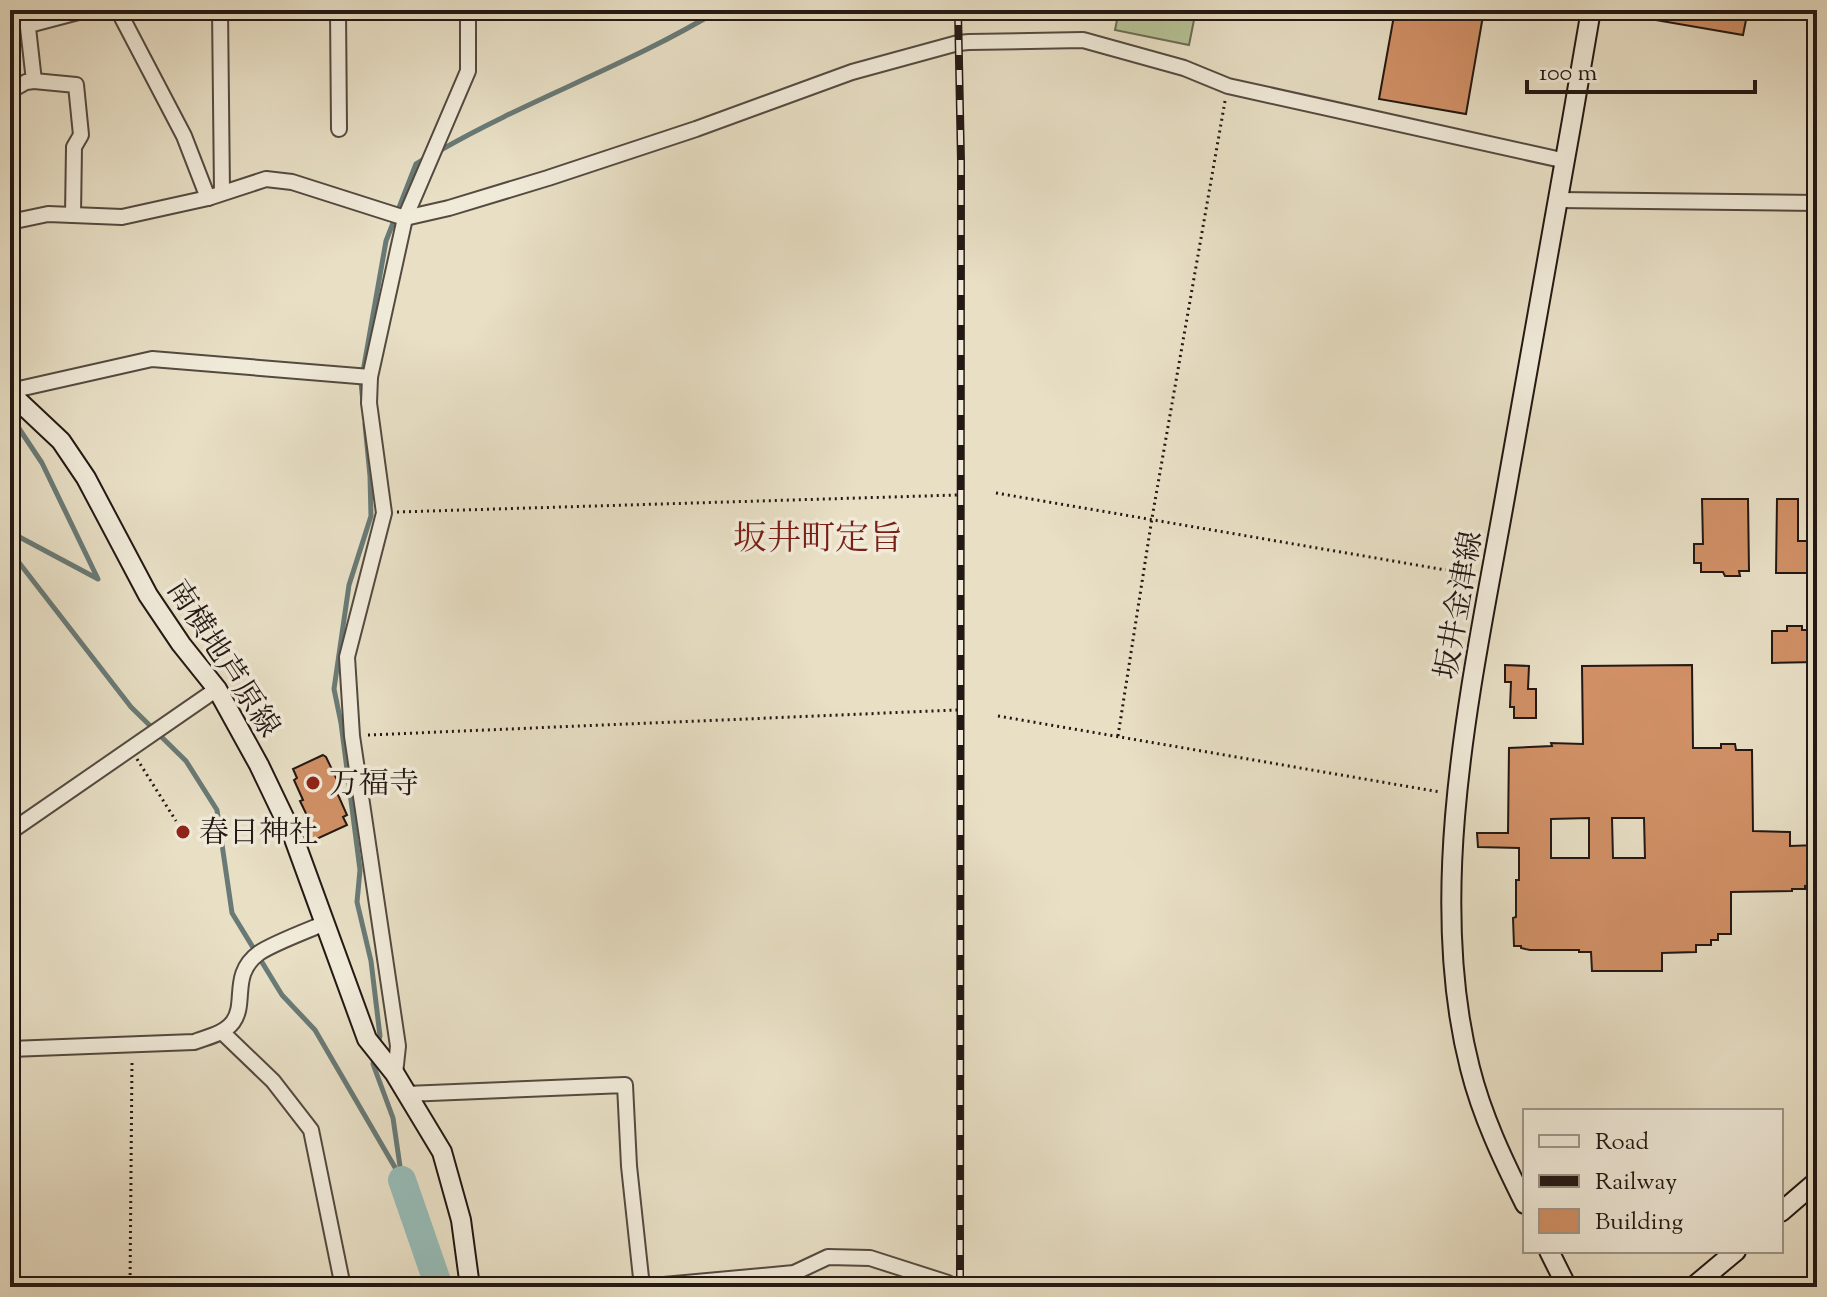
<svg xmlns="http://www.w3.org/2000/svg" width="1827" height="1297" viewBox="0 0 1827 1297" font-family="'Sorts Mill Goudy','Noto Serif JP',serif">
	<style>
		.green { fill: #b5c295; stroke: #6c6d54; stroke-width: 2 }
		.lines { fill: none; stroke-linecap: round; stroke-linejoin: round }
		.stream { stroke: #697a76; stroke-width: 5 }
		.river { stroke: #97bcb7; stroke-width: 28 }
		.building { fill: #d19066; stroke: #231814; stroke-width: 2; fill-rule: evenodd }
		.minor-casing { stroke: #544a40; stroke-width: 18 }
		.secondary-casing { stroke: #231814; stroke-width: 22 }
		.path { stroke: #231814; stroke-width: 3; stroke-dasharray: 2 4; stroke-linecap: butt }
		.minor { stroke: #f0ead9; stroke-width: 14 }
		.secondary { stroke: #f0ead9; stroke-width: 18 }
		.rail-casing { stroke: #231814; stroke-width: 8 }
		.rail { stroke: #f0ead9; stroke-width: 5; stroke-dasharray: 15; stroke-linecap: butt }
		.poi-dot { fill: #8f2418; stroke: #f0ead9; stroke-width: 3 }
		.labels { text-anchor: middle; stroke-width: 7; stroke-linejoin: round; paint-order: stroke }
		.street-label { font-size: 30px; fill: #231814; stroke: #f0ead9 }
		.poi-label { font-size: 30px; fill: #231814; stroke: #f0ead9; text-anchor: start }
		.quarter-label { font-size: 34px; fill: #7a1f14; stroke: #f0ead9 }
	</style>
	<rect width="100%" height="100%" fill="#e8dfc5"/>
	<filter id="stains"><feTurbulence type="fractalNoise" baseFrequency=".0025" numOctaves="4"/><feColorMatrix values="0 0 0 0 .2 0 0 0 0 .09 0 0 0 0 .02 0 0 0 .5 -.17"/></filter>
	<radialGradient id="worn" r=".72"><stop offset=".6" stop-color="#630" stop-opacity="0"/><stop offset="1" stop-color="#630" stop-opacity=".3"/></radialGradient>
	<!-- green -->
	<path class="green" d="M1119,10h77l-7,35 -74,-15z"/>
	<g class="lines">
		<!-- stream -->
		<g class="stream">
			<path d="M439,151c90,-52 190,-86 280,-141"/>
			<path d="M363,402l-2,-19 25,-142 30,-77 10,-6"/>
			<path d="M10,415l32,48 56,116 -88,-47"/>
			<path d="M365,424l5,52 1,40 -22,69 -15,104 7,34 19,147 -3,32 14,59 9,75 -2,8"/>
			<path d="M10,551l121,156 55,54 31,49 15,103 50,82 33,35 85,146"/>
			<path d="M374,1058l-1,6 20,54 9,62"/>
		</g>
		<!-- river -->
		<path class="river" d="M402,1180l37,107"/>
	</g>
	<!-- building -->
	<g class="building">
		<path d="M1395,10h89l-18,104 -87,-15z"/>
		<path d="M1639,10h109l-5,25 -105,-18z"/>
		<path d="M1702,499h46l1,72h-10l1,5h-15l-2,-4h-22v-9h-7v-19h9z"/>
		<path d="M1777,499h21v42h19v32h-41z"/>
		<path d="M1787,626h15v4h13l1,32 -44,1v-32h15z"/>
		<path d="M1505,665l24,1 -1,23h8v29h-22v-11h-4l1,-25h-6z"/>
		<path d="M1692,665l1,83h28v-4h14l1,6h16l1,81 37,1v14l27,-1 -2,40 -10,1v3h-13v2l-61,1v42h-13v6h-7v5h-15v7l-34,1v18h-70l-1,-19h-12v-2h-49l-9,-2v-2h-7l-1,-28 3,-1v-37h3v-32l-41,-1 -1,-14h31l1,-85 43,-2 -1,-3 32,1 -1,-78zM1589,818v40h-38v-39zM1612,818h32l1,40h-32z"/>
		<path d="M323,755l3,2 14,29 -5,2 12,27 -4,2 4,8 -39,18 -4,-11 9,-4 -13,-27 3,-1 -9,-20 3,-2 -4,-9z"/>
	</g>
	<g class="lines">
		<!-- minor casing -->
		<g class="minor-casing">
			<g id="minor">
				<path d="M118,10l66,126 24,62"/>
				<path d="M220,10l2,182"/>
				<path d="M338,10l1,119"/>
				<path d="M29,25l57,-15"/>
				<path d="M34,81l42,4 5,50 -7,12 -1,68"/>
				<path d="M10,91l16,-9 8,-1 -8,-71"/>
				<path d="M1558,200l259,3"/>
				<path d="M10,222l38,-8 74,3 86,-19 58,-19 26,3 113,36 44,-10 99,-30 148,-49 156,-57 106,-29 11,-1 114,-2 101,28 44,18 338,75"/>
				<path d="M10,391l142,-32 218,18"/>
				<path d="M10,832l207,-143"/>
				<path d="M222,1032l51,49 38,49 32,157"/>
				<path d="M10,1049l184,-7c13,-5 30,-8 39,-20 14,-19 -3,-48 26,-69 13,-9 47,-22 64,-29"/>
				<path d="M395,1074l3,-28 -46,-310 -5,-79 37,-144 -15,-110 1,-26 35,-159 63,-147v-61"/>
				<path d="M406,1094l219,-9 4,81 13,121"/>
				<path d="M642,1287l152,-14 34,-16 42,1 78,25 4,4"/>
			</g>
		</g>
		<!-- secondary casing -->
		<g class="secondary-casing">
			<g id="secondary">
				<path d="M10,393l51,48 25,37 62,117 33,49 36,45 42,76 34,71 74,203 28,35 47,78 19,68 9,67"/>
				<path d="M1525,1204c-22,-44 -43,-88 -55,-136 -47,-183 5,-399 37,-582 28,-158 57,-317 84,-476"/>
				<path d="M1781,1212l36,-31"/>
				<path d="M1549,1251l18,36"/>
				<path d="M1693,1287l43,-36"/>
			</g>
		</g>
		<!-- path -->
		<g class="path">
			<path d="M996,493l479,82"/>
			<path d="M397,512l560,-17"/>
			<path d="M998,716l442,76"/>
			<path d="M368,735l589,-25"/>
			<path d="M1118,736l34,-218 73,-417"/>
			<path d="M137,759l39,62"/>
			<path d="M130,1287l2,-228"/>
			<path d="M251,1287l76,-3"/>
		</g>
		<!-- minor -->
		<use href="#minor" class="minor"/>
		<!-- secondary -->
		<use href="#secondary" class="secondary"/>
		<!-- rail casing -->
		<g class="rail-casing">
			<path id="rail" d="M958,10l3,152 -1,1125"/>
		</g>
		<!-- rail -->
		<use href="#rail" class="rail"/>
	</g>
	<!-- markers -->
	<g class="poi-dot">
		<circle cx="313" cy="783" r="8"/>
		<circle cx="183" cy="832" r="8"/>
	</g>
	<g class="labels">
		<!-- street labels -->
		<g class="street-label">
			<text transform="translate(1458 605) rotate(-80)" y="10">坂井金津線</text>
			<text transform="translate(224 658) rotate(57)" y="10">南横地芦原線</text>
		</g>
		<!-- poi labels -->
		<g class="poi-label">
			<text x="329" y="793">万福寺</text>
			<text x="199" y="842">春日神社</text>
		</g>
		<!-- quarter labels -->
		<g class="quarter-label">
			<text x="818" y="549">坂井町定旨</text>
		</g>
	</g>
	<!-- margin -->
	<rect width="1827" height="1297" fill="none" stroke="#e8dfc5" stroke-width="40"/>
	<rect x="12" y="12" width="1803" height="1273" fill="none" stroke="#231814" stroke-width="4"/>
	<rect x="20" y="20" width="1787" height="1257" fill="none" stroke="#231814" stroke-width="2"/>
	<!-- legend -->
	<rect x="1523" y="1109" width="260" height="144" fill="#f0ead9" stroke="#9e968a" stroke-width="2"/>
	<rect x="1539" y="1135" width="40" height="12" fill="#f0ead9" stroke="#9e968a" stroke-width="2"/>
	<text x="1595" y="1149" font-size="24" fill="#231814">Road</text>
	<rect x="1539" y="1175" width="40" height="12" fill="#231814" stroke="#9e968a" stroke-width="2"/>
	<text x="1595" y="1189" font-size="24" fill="#231814">Railway</text>
	<rect x="1539" y="1209" width="40" height="24" fill="#d19066" stroke="#9e968a" stroke-width="2"/>
	<text x="1595" y="1229" font-size="24" fill="#231814">Building</text>
	<!-- scale -->
	<path d="M1527 80v12h228v-12" fill="none" stroke="#231814" stroke-width="4"/>
	<text x="1539" y="80" font-size="24" fill="#231814" stroke="#f0ead9" stroke-width="6" paint-order="stroke">100 m</text>
	<rect width="100%" height="100%" filter="url(#stains)"/>
	<rect width="100%" height="100%" fill="url(#worn)"/>
</svg>
